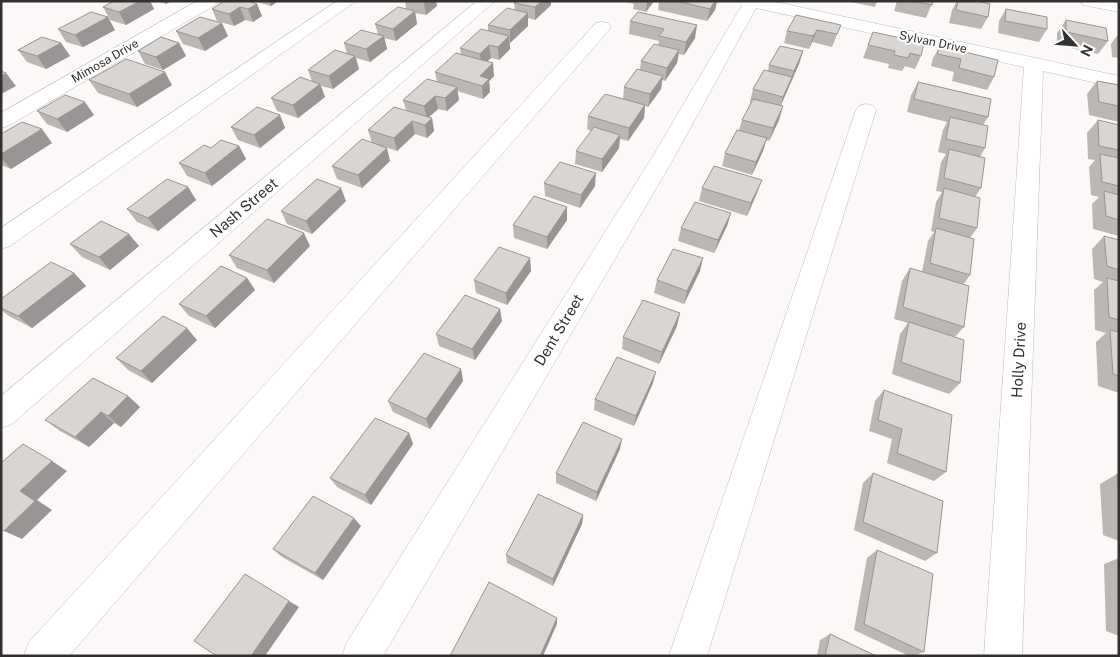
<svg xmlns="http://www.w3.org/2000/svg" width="1120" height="657" viewBox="0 0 1120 657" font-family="'Public Sans',sans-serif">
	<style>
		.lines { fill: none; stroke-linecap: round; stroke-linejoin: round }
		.minor-casing { stroke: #c0bcbb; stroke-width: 1 }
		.minor { fill: #fff; fill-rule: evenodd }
		.wall { fill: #bbb7b5 }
		.shaded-wall { fill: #989594 }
		.building { fill: #d9d5d3; stroke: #989594 }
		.labels { text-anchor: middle; stroke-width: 4.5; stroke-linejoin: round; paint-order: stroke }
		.far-street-label { font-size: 12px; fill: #323130; stroke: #fff }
		.street-label { font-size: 15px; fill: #323130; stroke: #fff }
	</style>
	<rect width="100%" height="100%" fill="#fcf8f7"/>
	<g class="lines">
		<!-- minor casing -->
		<g class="minor-casing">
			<g id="minor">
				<path d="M197,1h20l-2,4 -207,121 -7,2v-15z"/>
				<path d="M337,1h19l-346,245 -9,3v-21z"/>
				<path d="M477,1h18l-483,423 -11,4v-32z"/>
				<path d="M739,1h32l348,75v12l-76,-17 -21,585h-38l40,-589 -268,-59 -81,148 -292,500h-41l5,-14 306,-486 89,-151z"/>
				<path d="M1081,1l38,1v10l-36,-7z"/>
				<path d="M602,22l6,1 3,4 -3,4 -539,625h-45l5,-14 567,-619z"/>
				<path d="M866,104l7,2 3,4 -169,546h-38l187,-546 3,-4z"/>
			</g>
		</g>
		<!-- minor -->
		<use href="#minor" class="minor"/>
	</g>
	<!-- wall -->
	<g class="wall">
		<path d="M114,1h36l4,8 -28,16 -16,-5 -7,-13z"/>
		<path d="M157,1h14l-5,3z"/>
		<path d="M254,1h24l-7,5z"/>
		<path d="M405,1h31l1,5 -11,9 -11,-2 2,11 -21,17 -12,-3 3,11 -17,13 -14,-4 3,11 -26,20 -12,-3 4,11 -27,21 -21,-7 -6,-13 41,-17 -4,-11 39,-16 -3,-11 34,-9 -3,-10 31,-15z"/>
		<path d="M516,1h35v4l-16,15 -7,-2v8l-18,17v6l-11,11 -8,-2 -4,4 7,14 -5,5 1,11 -7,7 -26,-8 2,9 -12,11 -9,-2 -9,8 3,1 2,13 -7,7 -12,-4 -18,17 -15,-5 8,15 -28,27 -25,-9 -5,-13 40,-23 -4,-13 38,-20 -3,-10 34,-18 -2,-10 26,-17 -1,-7 28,-17v-6l27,-15 -1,-7z"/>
		<path d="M622,1h32l-8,11 -13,-3 1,-5z"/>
		<path d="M659,1h58l-2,9 -8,11 -49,-11z"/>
		<path d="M846,1h31l-2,6z"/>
		<path d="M897,1h36l-7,17 -32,-7z"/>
		<path d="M957,1h20l11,16 -7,12 -32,-6 3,-13z"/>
		<path d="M257,4l5,12 -9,6 -8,-2 -11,6 -17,-5 -5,-12z"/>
		<path d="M1006,9l41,20 -8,13 -41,-9 1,-12z"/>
		<path d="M638,12l57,26 -11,17 -5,-1 -2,9 -12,18 -3,-1 -1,9 -13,18 -3,-1 -1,12 -16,23 -8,-2 -1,9 -17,24 -27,-8 1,-13 15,-20 -4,-2 1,-13 35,-17 1,-12 16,-17 1,-9 17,-16 1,-4 -30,-7 1,-13z"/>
		<path d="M1066,20l42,21 -10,13 -41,-9v-12z"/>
		<path d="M841,25l-9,22 -20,-5 -3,7 -25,-6 3,-12z"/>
		<path d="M58,29l57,1 -32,17 -17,-5z"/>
		<path d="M176,31l52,5 -23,15 -22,-7z"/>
		<path d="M873,32l48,24 -6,13 -10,-3 -3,5 -14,-3 1,-4 -26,-6z"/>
		<path d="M1119,33v25l-7,-1 -1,-13z"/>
		<path d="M61,43l9,13 -24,13 -19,-7 -9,-12z"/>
		<path d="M179,43l7,13 -23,14 -18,-6 -7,-13z"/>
		<path d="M940,46l54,31 -7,13 -35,-9 2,-9 -23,-6 2,-8z"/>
		<path d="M803,51l-4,13 -19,42 -1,14 -10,21 -3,-1 -3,11 -11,24 -30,-9 3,-13 14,-23 3,-10 9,-17 -1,-1 3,-13 15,-18 1,-6z"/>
		<path d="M89,80l83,5 -35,22 -39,-14z"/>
		<path d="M1097,81l22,4v37l-30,-7 -2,-21z"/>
		<path d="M918,82l70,35 -5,8 2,23 -5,9 1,31 -6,9 2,31 -7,10v37l-7,10 1,42 -9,10 5,46 -11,11 -57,-20 8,-40 8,-11 -14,-4 8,-38 8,-13 12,4 6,-31 6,-9 -3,-1 5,-29 6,-10 -6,-1 5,-29 5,-8 -8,-2 5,-22 4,-8 -40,-10 4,-17z"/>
		<path d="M37,111l57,4 -27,17 -20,-8z"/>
		<path d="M280,115l5,13 -25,20 -22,-8 -7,-13z"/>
		<path d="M1098,120l21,5v111l-26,-7 -1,-25 7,-7 -8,-2 -2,-28 6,-7 -7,-1 -1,-26z"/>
		<path d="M1,134l51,9 -41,26 -10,-4z"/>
		<path d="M239,146l7,13 -34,27 -25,-10 -8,-13 32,-15z"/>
		<path d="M544,183l51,3 -15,22 -35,-12z"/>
		<path d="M188,187l8,13 -38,31 -21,-9 -10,-13z"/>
		<path d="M702,188l55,5 -10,23 -48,-15z"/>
		<path d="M346,201l-34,33 -25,-10 -6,-13z"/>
		<path d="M731,213l-4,13 -13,27 -36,-12 3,-13z"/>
		<path d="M567,220l-20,29 -33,-11 -1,-13z"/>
		<path d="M1104,236l15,4v153l-21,-7 -2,-44 10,-9 -11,-3 -1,-40 9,-8 -9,-3 -2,-30z"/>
		<path d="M70,244l69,2 -29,24 -28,-13z"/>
		<path d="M310,246l-36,37 -37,-15 -8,-13z"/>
		<path d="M530,258l1,13 -24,34 -31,-12 -2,-13z"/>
		<path d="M700,271l-16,33 -30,-11 3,-13z"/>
		<path d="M74,273l12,13 -54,42 -23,-12 -8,-6v-11z"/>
		<path d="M247,278l8,12 -40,38 -26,-12 -10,-12z"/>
		<path d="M502,321l-27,39 -36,-14 -3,-12z"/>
		<path d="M677,326l-18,38 -37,-15 1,-12z"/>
		<path d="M197,340l-45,43 -24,-13 -12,-12z"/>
		<path d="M461,369l2,12 -33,48 -37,-17 -5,-11z"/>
		<path d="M653,383l-19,43 -40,-16 1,-11z"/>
		<path d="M884,390l62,82 -12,9 -47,-18 5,-24 -23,-8 6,-30z"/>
		<path d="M128,396l12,11 -19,20 -7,-4 -25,24 -29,-16 -15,-11z"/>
		<path d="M409,433l4,11 -42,61 -34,-18 -7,-9z"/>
		<path d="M620,449l-24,52 -40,-18v-10z"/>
		<path d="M873,473l64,80 -12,8 -71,-31 9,-47z"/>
		<path d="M1117,474l2,1v66l-16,-6 -3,-51z"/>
		<path d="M583,515l-1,9 -29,62 -46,-23 -1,-8z"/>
		<path d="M361,526l-38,54 -41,-23 -9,-8z"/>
		<path d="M877,550l47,102 -11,4h-4l-55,-26 13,-72z"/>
		<path d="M1119,558v78l-13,-5 -2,-67z"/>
		<path d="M830,634l46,22h-59l3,-16z"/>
	</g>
	<!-- shaded-wall -->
	<g class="shaded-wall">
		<path d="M140,1h10l4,8 -28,16 -7,-13z"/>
		<path d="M165,1h6l-5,3z"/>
		<path d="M269,1h9l-7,5z"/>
		<path d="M426,1h10l1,5 -11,9 -2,-12z"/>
		<path d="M542,1h9v4l-16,15v-13z"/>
		<path d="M647,1h7l-8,11z"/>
		<path d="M715,1h2l-2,9 -8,11 3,-12z"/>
		<path d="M257,4l5,12 -9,6 -5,-13z"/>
		<path d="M240,7l5,13 -11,6 -5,-12z"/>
		<path d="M415,11l2,13 -21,17 -3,-12z"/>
		<path d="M528,13v13l-18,17v-13z"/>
		<path d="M108,17l7,13 -32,17 -8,-12z"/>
		<path d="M222,23l6,13 -23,15 -7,-13z"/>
		<path d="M697,25l-2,13 -11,17 2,-13z"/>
		<path d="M817,30l-5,12 -3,7 4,-13z"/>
		<path d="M384,36l3,13 -17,13 -4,-13z"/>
		<path d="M509,36l1,13 -11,11 -1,-13z"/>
		<path d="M61,43l9,13 -24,13 -9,-13z"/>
		<path d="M179,43l7,13 -23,14 -7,-13z"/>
		<path d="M489,45l2,13 -10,9 -1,-13z"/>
		<path d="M679,50l-2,13 -12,18 2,-13z"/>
		<path d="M803,51l-4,13 -20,46 4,-13z"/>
		<path d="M355,56l4,13 -26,20 -4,-13z"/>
		<path d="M493,63l1,13 -5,5 1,11 -7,7 -1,-13 -2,-10z"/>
		<path d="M165,72l7,13 -35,22 -8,-13z"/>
		<path d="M6,73l10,13 -15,8v-18z"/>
		<path d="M663,76l-2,13 -13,18 2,-13z"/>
		<path d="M320,84l5,13 -27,21 -5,-13z"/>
		<path d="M457,87l2,13 -12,11 -2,-13z"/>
		<path d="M435,96l3,13 -11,10 -3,-13z"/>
		<path d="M85,102l9,13 -27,17 -10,-13z"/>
		<path d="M645,105l-1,13 -16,23 1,-13z"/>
		<path d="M783,106l-4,14 -10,21 4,-13z"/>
		<path d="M280,115l5,13 -25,20 -6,-13z"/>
		<path d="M432,118l2,13 -7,7 -2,-13z"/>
		<path d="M412,121l3,13 -18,17 -3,-13z"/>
		<path d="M42,129l10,14 -41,26 -10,-11v-4z"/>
		<path d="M620,135l-1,13 -17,24v-13z"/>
		<path d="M767,138l-4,13 -11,24 4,-13z"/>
		<path d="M239,146l7,13 -34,27 -7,-13z"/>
		<path d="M387,148l3,13 -28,27 -4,-13z"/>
		<path d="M596,173l-1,13 -15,22 1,-13z"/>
		<path d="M762,180l-5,13 -10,23 4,-13z"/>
		<path d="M188,187l8,13 -38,31 -10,-13z"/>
		<path d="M341,188l5,13 -34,33 -6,-13z"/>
		<path d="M567,207v13l-20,29v-12z"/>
		<path d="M731,213l-4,13 -13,27 4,-13z"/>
		<path d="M304,233l6,13 -36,37 -7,-13z"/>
		<path d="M129,234l10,12 -29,24 -11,-13z"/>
		<path d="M530,258l1,13 -24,34 -1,-12z"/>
		<path d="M703,258l-3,13 -16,33 3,-13z"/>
		<path d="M74,273l12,13 -54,42 -14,-12z"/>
		<path d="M247,278l8,12 -40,38 -9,-12z"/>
		<path d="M500,309l2,12 -27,39 -3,-11z"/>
		<path d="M680,313l-3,13 -18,38 3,-12z"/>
		<path d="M187,328l10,12 -45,43 -11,-12z"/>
		<path d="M461,369l2,12 -33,48 -4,-10z"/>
		<path d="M656,372l-3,11 -19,43 2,-10z"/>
		<path d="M128,396l12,11 -19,20 -13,-11z"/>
		<path d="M101,412l13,11 -25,24 -14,-10z"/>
		<path d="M409,433l4,11 -42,61 -6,-10z"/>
		<path d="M622,439l-2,10 -24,52 1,-9z"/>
		<path d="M52,461l15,10 -30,29 15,10 -30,29 -18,-8 16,-40z"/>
		<path d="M583,515l-1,9 -29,62v-7z"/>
		<path d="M354,518l7,8 -38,54 -8,-7z"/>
		<path d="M289,601l10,6 -34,49h-14z"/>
		<path d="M557,618v6l-14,32h-3z"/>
	</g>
	<!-- building -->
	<g class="building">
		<path d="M114,1h26l-21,11 -16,-5z"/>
		<path d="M224,1h25l8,3 -9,5 -8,-2 -11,7 -17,-5z"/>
		<path d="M516,1h26l-7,6 -21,-4z"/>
		<path d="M677,1h38l-5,8z"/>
		<path d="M913,1h20l-1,4z"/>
		<path d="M958,1h19l13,3 -2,13 -32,-7z"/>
		<path d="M398,7l17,4 -22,18 -18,-5z"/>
		<path d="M507,8l21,5 -18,17 -22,-5z"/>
		<path d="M1006,9l41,8v12l-42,-8z"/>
		<path d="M91,12l17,5 -33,18 -17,-6z"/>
		<path d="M638,12l59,13 -11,17 -27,-6 5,-7 -34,-8z"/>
		<path d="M796,15l45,10 -4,9 -20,-4 -4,6 -26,-5z"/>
		<path d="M200,17l22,6 -24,15 -22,-7z"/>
		<path d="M1066,20l40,8 2,13 -42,-9z"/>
		<path d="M481,29l28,7 -11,11 -9,-2 -9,9 -20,-6z"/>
		<path d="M361,30l23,6 -18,13 -22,-6z"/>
		<path d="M873,32l51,11 -3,13 -11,-3 -2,5 -14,-3 1,-4 -27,-6z"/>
		<path d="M42,37l19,6 -24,13 -19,-6z"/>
		<path d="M161,37l18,6 -23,14 -18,-6z"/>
		<path d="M654,44l25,6 -12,18 -26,-7z"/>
		<path d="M780,46l23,5 -9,20 -25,-6z"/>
		<path d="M940,46l58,14 -4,17 -35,-9 2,-9 -24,-5z"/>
		<path d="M335,50l20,6 -26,20 -21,-6z"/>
		<path d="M456,53l37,10 -13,13 9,3 -7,7 -47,-14z"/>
		<path d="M126,59l39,13 -36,22 -40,-14z"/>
		<path d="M637,69l26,7 -13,18 -26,-7z"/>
		<path d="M764,70l28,7 -9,20 -30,-8z"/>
		<path d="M1,71l5,2 -5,3z"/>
		<path d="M300,77l20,7 -27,21 -22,-7z"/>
		<path d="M427,79l30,8 -12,11 -10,-2 -11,10 -21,-6z"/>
		<path d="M1097,81l22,4v21l-20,-4z"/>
		<path d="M918,82l73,17 -3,18 -74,-18z"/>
		<path d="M605,94l40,11 -16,23 -41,-12z"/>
		<path d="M65,95l20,7 -28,17 -20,-8z"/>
		<path d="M753,99l30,7 -10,22 -31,-8z"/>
		<path d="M257,107l23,8 -26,20 -23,-8z"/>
		<path d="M394,107l38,11 -7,7 -13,-4 -18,17 -26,-8z"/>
		<path d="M950,117l38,9 -3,22 -39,-9z"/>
		<path d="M1098,120l21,5v25l-20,-4z"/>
		<path d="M22,122l20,7 -41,25v-20z"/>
		<path d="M594,127l26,8 -18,24 -26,-8z"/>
		<path d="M737,130l30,8 -11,24 -31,-9z"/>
		<path d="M362,139l25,9 -29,27 -26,-9z"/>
		<path d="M221,140l18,6 -34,27 -26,-10 25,-18 7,3z"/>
		<path d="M949,149l36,9 -4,30 -37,-10z"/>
		<path d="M1100,154l19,4v28l-17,-4z"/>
		<path d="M560,162l36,11 -15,22 -37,-12z"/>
		<path d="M714,166l48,14 -11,23 -49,-15z"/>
		<path d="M167,179l21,8 -40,31 -21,-9z"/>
		<path d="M317,179l24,9 -35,33 -25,-10z"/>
		<path d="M944,188l36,10 -3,30 -38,-10z"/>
		<path d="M1104,191l15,4v25l-13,-4z"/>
		<path d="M534,196l33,11 -20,30 -34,-12z"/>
		<path d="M695,202l36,11 -13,27 -37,-12z"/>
		<path d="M267,219l37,14 -37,37 -38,-15z"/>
		<path d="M101,221l28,13 -30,23 -29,-13z"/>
		<path d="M936,228l38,11 -4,36 -40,-12z"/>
		<path d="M1104,236l15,4v30l-12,-4z"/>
		<path d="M499,247l31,11 -24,35 -32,-13z"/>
		<path d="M673,249l30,9 -16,33 -30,-11z"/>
		<path d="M51,262l23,11 -56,43 -17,-8v-9z"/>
		<path d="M221,266l26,12 -41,38 -27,-12z"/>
		<path d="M910,268l59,18 -5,41 -61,-20z"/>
		<path d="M1107,278l12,3v39l-10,-3z"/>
		<path d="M465,295l35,14 -28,40 -36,-15z"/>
		<path d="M643,300l37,13 -18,39 -39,-15z"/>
		<path d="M163,316l24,12 -46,43 -25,-13z"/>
		<path d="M909,322l55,18 -4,43 -59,-21z"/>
		<path d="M1110,330l9,2v44l-6,-2z"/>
		<path d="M424,353l37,16 -35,50 -38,-18z"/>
		<path d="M617,357l39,15 -20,44 -41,-17z"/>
		<path d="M93,378l35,18 -20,20 -7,-4 -26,25 -30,-17z"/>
		<path d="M884,390l68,25 -6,57 -49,-19 5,-24 -24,-9z"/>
		<path d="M375,418l34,15 -44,62 -35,-17z"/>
		<path d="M583,422l39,17 -25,53 -41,-19z"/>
		<path d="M23,444l29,17 -32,30 15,10 -31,30 -3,-2v-66z"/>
		<path d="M873,473l70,28 -6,52 -74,-31z"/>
		<path d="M1117,474l2,1v23z"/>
		<path d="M538,494l45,21 -30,64 -47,-24z"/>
		<path d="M313,496l41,22 -39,55 -42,-24z"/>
		<path d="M877,550l56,24 -9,78 -60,-28z"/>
		<path d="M245,574l44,27 -38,55h-34l-23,-15z"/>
		<path d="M489,582l68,36 -17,38h-90z"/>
		<path d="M830,634l46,22h-51z"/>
	</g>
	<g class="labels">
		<!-- far-street labels -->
		<g class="far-street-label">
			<text transform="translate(933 42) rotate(12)" y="4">Sylvan Drive</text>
			<text transform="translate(105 61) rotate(-30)" y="4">Mimosa Drive</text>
		</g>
		<!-- street labels -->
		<g class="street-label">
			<text transform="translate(244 208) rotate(-40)" y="5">Nash Street</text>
			<text transform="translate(559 330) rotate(-59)" y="5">Dent Street</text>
			<text transform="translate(1019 360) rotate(-87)" y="5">Holly Drive</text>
		</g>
	</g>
	<!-- border -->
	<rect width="1120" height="657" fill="none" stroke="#323130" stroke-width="5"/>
	<!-- north arrow -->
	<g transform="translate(1075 45) rotate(116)" stroke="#ffffff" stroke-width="4" paint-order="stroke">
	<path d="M0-4L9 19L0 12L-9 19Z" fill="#323130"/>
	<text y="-8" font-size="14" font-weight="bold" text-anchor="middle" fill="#323130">N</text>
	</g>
</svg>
